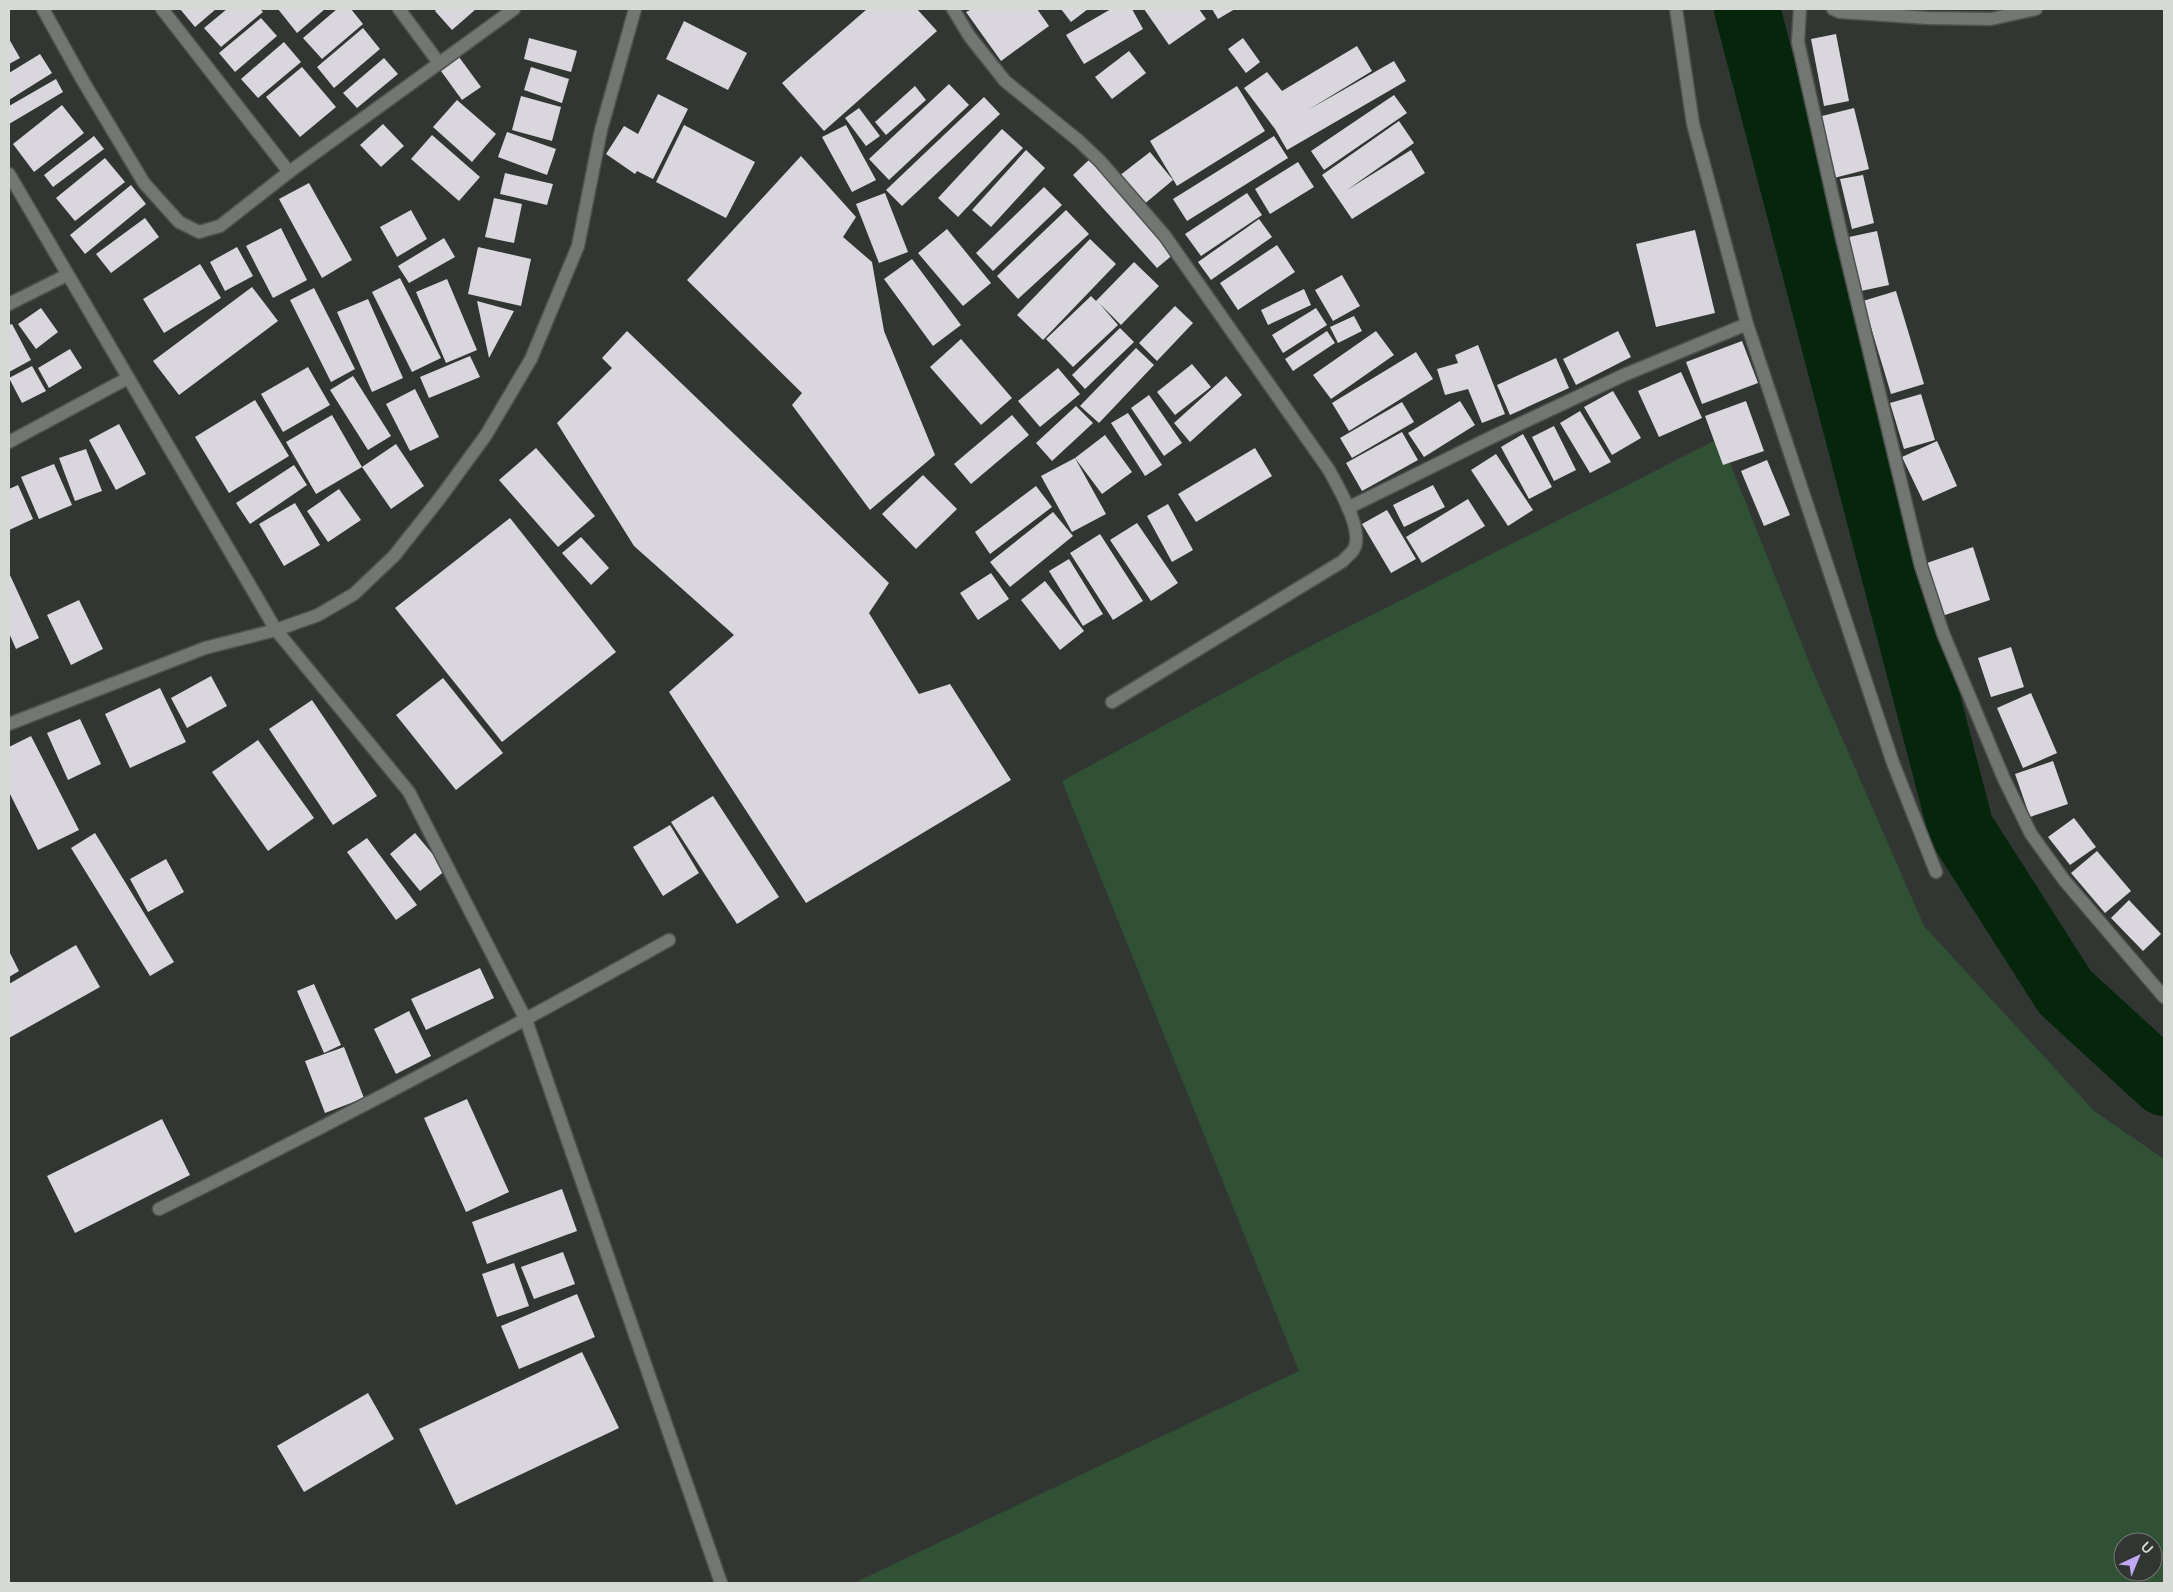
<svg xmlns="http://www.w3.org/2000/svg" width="2173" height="1592" viewBox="0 0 2173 1592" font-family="Lato,sans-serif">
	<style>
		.green { fill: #305133; fill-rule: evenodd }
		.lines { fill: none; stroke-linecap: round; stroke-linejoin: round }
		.river { stroke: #05260b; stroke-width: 66 }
		.building { fill: #d9d7dd }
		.minor-casing { stroke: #4f524f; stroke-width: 15 }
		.minor { stroke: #727773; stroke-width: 12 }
	</style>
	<rect width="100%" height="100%" fill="#323632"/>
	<!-- green -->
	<path class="green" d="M1720,438l91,229 113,259 170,185 70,48v424h-1310l445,-212 -237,-590 239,-130zM2123,1542h30v30h-30z"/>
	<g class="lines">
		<!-- river -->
		<path class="river" d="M1747,9l214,820 104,163 99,91"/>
	</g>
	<!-- building -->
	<g class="building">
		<path d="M180,9h36l-21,18z"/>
		<path d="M227,9h33l3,3 -42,35 -17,-19z"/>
		<path d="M278,9h47l-28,24z"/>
		<path d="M337,9h14l12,15 -41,35 -19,-21z"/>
		<path d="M437,9h39l-24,21 -17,-19z"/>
		<path d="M867,9h50l20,22 -113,100 -42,-48z"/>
		<path d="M972,9h65l12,17 -48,35 -35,-49z"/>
		<path d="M1061,9h27l-17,13z"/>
		<path d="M1111,9h21l11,20 -59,35 -18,-29z"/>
		<path d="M1144,9h55l7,10 -37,26z"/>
		<path d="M1212,9h23l-17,10z"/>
		<path d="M261,18l16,18 -42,36 -16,-19z"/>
		<path d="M684,21l63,32 -19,37 -62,-31z"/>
		<path d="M363,28l17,21 -46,39 -17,-21z"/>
		<path d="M1836,34l13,67 -25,5 -13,-67z"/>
		<path d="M529,38l48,13 -6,21 -47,-13z"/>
		<path d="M1243,38l17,24 -14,11 -18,-24z"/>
		<path d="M9,39l11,19 -11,6z"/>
		<path d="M284,42l17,20 -43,36 -17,-19z"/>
		<path d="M1357,46l15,25 -64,39 86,-49 12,20 -119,69 -12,-21 -31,-41 23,-16 15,19z"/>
		<path d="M1129,51l17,22 -34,26 -17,-22z"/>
		<path d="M40,54l12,19 -43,27v-27z"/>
		<path d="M459,57l22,30 -19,13 -21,-29z"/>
		<path d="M384,58l14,16 -41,34 -14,-15z"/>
		<path d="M302,67l34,40 -36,30 -34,-40z"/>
		<path d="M531,67l38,12 -7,24 -38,-13z"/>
		<path d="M56,79l7,13 -54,32v-18z"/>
		<path d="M949,84l20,21 -80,75 -20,-21z"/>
		<path d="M915,86l11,14 -40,35 -11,-13z"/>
		<path d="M1237,86l28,45 -88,55 -27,-45z"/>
		<path d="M658,94l30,15 -35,70 -16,-8 -2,3 -29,-20 18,-28 14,8z"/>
		<path d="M1394,95l13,18 -83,57 -13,-19z"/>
		<path d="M521,96l40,11 -9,34 -40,-11z"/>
		<path d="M984,97l16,17 -98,92 -16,-16z"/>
		<path d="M457,100l39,34 -24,28 -39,-35z"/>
		<path d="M62,105l22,28 -50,39 -21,-28z"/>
		<path d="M859,108l21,28 -14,10 -21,-28z"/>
		<path d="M1854,108l15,61 -35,9 -16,-61z"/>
		<path d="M1399,121l15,22 -67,47 64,-40 14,23 -73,46 -30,-44z"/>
		<path d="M383,124l21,22 -23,21 -21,-22z"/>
		<path d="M684,125l71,37 -29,56 -70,-36z"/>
		<path d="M846,125l30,55 -24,12 -30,-55z"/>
		<path d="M1002,129l21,19 -65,69 -20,-19z"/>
		<path d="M507,132l49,17 -9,26 -49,-18z"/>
		<path d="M432,135l48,42 -21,24 -48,-42z"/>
		<path d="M94,136l10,13 -51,38 -9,-12z"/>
		<path d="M1274,136l14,22 -101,63 -14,-22z"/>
		<path d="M1026,150l19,18 -54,59 -19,-17z"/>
		<path d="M1150,152l23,28 -31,26 -23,-30z"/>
		<path d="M801,156l55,61 -13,20 29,25 12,69 51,124 -65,55 -78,-105 10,-12 -115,-113z"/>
		<path d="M105,158l20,24 -50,39 -19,-23z"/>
		<path d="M1090,159l85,94 -18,15 -84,-93z"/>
		<path d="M1298,162l16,25 -44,27 -15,-25z"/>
		<path d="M505,173l48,11 -6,21 -47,-11z"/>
		<path d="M1863,175l11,48 -22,6 -12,-50z"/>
		<path d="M309,183l43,77 -30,18 -43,-79z"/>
		<path d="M131,185l15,19 -61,50 -15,-19z"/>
		<path d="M1044,187l18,18 -69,66 -17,-18z"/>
		<path d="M885,193l23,59 -29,11 -23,-59z"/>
		<path d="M1247,193l15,22 -61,41 -16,-22z"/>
		<path d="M494,198l28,6 -8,39 -29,-6z"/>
		<path d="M411,210l16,29 -30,18 -17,-30z"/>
		<path d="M1066,210l23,24 -71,65 -21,-23z"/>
		<path d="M145,218l14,19 -48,36 -15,-19z"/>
		<path d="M1259,219l13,18 -61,43 -13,-18z"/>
		<path d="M281,228l26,52 -34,18 -27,-52z"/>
		<path d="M947,229l44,54 -28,23 -45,-53z"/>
		<path d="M1695,230l20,83 -59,14 -20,-83z"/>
		<path d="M1877,231l12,54 -28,6 -12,-54z"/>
		<path d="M444,238l11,19 -46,26 -11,-17z"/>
		<path d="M1090,239l26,25 -73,76 -26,-25z"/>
		<path d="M1277,245l18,27 -57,38 -18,-27z"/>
		<path d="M237,247l16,29 -28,15 -15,-29z"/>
		<path d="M478,247l53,12 -10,47 -53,-12z"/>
		<path d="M912,259l49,66 -28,21 -49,-67z"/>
		<path d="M1134,262l25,24 -38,39 -22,-22 19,22 -45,42 -27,-28 45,-43 5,5z"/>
		<path d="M200,264l21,34 -57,35 -21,-34z"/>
		<path d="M1342,275l18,31 -27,15 -18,-31z"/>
		<path d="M400,278l41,80 -29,14 -40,-80z"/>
		<path d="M447,279l30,71 -31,13 -30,-71z"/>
		<path d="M252,287l26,34 -99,74 -26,-34z"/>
		<path d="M314,288l41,81 -24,13 -41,-82z"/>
		<path d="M1304,289l7,16 -43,20 -7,-15z"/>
		<path d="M1896,291l28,93 -33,10 -28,-93z"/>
		<path d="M368,299l35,79 -31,14 -35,-80z"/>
		<path d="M477,301l37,10 -25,47z"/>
		<path d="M1175,306l18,17 -36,38 -18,-18z"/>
		<path d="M41,308l17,24 -22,17 -18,-25z"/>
		<path d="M1316,308l11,17 -44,28 -11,-18z"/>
		<path d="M1354,316l8,15 -24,12 -8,-16z"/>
		<path d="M12,324l19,36 -22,12v-47z"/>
		<path d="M1120,328l14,14 -49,47 -13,-14z"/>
		<path d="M627,331l262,252 -20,30 50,81 31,-10 61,96 -205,123 -137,-211 65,-57 -100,-89 -77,-123 55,-55 -10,-10z"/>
		<path d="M1327,331l8,12 -42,28 -8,-12z"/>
		<path d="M1376,331l18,24 -63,44 -18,-24z"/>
		<path d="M1618,331l13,26 -55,28 -13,-26z"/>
		<path d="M961,339l51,59 -31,27 -51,-58z"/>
		<path d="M1742,341l16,42 -56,21 -16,-42z"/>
		<path d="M1478,345l27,69 -23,9 -14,-34 -23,6 -8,-26 21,-6 -3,-8z"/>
		<path d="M1136,348l18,17 -55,58 -19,-17z"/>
		<path d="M70,349l12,19 -33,20 -11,-20z"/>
		<path d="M1416,352l17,27 -84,52 -17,-28z"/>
		<path d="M470,356l10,21 -51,21 -9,-21z"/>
		<path d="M1556,358l13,30 -59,27 -13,-30z"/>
		<path d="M1192,364l19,23 -36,28 -18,-23z"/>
		<path d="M32,366l14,25 -24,12 -13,-25z"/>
		<path d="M308,367l22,38 -47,27 -22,-38z"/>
		<path d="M1058,368l22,26 -40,33 -22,-26z"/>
		<path d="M1681,372l21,46 -43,19 -21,-46z"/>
		<path d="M353,376l38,60 -23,14 -38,-60z"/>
		<path d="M1226,376l16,19 -52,47 -16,-19z"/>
		<path d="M415,389l24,48 -29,14 -24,-47z"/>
		<path d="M1613,391l28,47 -29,17 -28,-48z"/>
		<path d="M1921,394l14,46 -31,9 -14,-46z"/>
		<path d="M1149,395l33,48 -18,13 -33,-48z"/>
		<path d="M255,400l34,56 -60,37 -34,-56z"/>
		<path d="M1460,401l15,24 -51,32 -16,-24z"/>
		<path d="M1746,401l18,50 -41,14 -18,-49z"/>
		<path d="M1402,402l12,20 -62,36 -12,-20z"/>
		<path d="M1076,406l17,17 -41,38 -16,-18z"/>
		<path d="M1580,411l31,51 -21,11 -30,-50z"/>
		<path d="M1128,413l34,52 -17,11 -34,-53z"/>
		<path d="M332,415l30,52 -46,27 -30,-52z"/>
		<path d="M1012,415l17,20 -58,49 -17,-20z"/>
		<path d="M119,424l27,50 -30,16 -27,-50z"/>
		<path d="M1554,426l22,44 -22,11 -22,-44z"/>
		<path d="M1402,432l16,28 -56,31 -16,-28z"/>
		<path d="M1523,434l29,53 -23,12 -28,-52z"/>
		<path d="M1105,435l27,37 -30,22 -27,-36z"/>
		<path d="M1937,441l20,45 -34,15 -21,-44z"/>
		<path d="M396,444l28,42 -33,23 -29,-42z"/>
		<path d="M536,448l59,68 -37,31 -59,-67z"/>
		<path d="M1255,448l17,28 -76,46 -18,-28z"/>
		<path d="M86,449l16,42 -27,10 -16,-43z"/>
		<path d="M1496,454l37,56 -25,16 -37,-56z"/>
		<path d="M1075,458l31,56 -34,18 -31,-56z"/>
		<path d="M1767,460l23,55 -26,11 -23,-55z"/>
		<path d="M54,464l18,41 -33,14 -18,-42z"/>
		<path d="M294,465l13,20 -57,39 -14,-21z"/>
		<path d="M923,475l34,34 -41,40 -34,-35z"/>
		<path d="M18,485l15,34 -24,11v-41z"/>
		<path d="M1433,485l12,22 -41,20 -11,-22z"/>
		<path d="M1036,486l16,21 -62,47 -15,-22z"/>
		<path d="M339,489l22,31 -33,22 -21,-31z"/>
		<path d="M1468,499l17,27 -63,37 -16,-26z"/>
		<path d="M295,503l25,42 -36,21 -25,-42z"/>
		<path d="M1168,504l25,46 -21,12 -25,-46z"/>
		<path d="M1387,510l29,49 -25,14 -29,-49z"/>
		<path d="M1053,512l20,24 -63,51 -20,-25z"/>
		<path d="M510,518l106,134 -114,90 -107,-134z"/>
		<path d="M1137,523l41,60 -27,18 -41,-61z"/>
		<path d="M1100,534l43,67 -30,19 -43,-67z"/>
		<path d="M581,537l28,31 -18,17 -29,-32z"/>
		<path d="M1973,547l17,53 -48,16 -18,-52z"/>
		<path d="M1069,559l34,55 -20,12 -34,-55z"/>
		<path d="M9,573l30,65 -23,11 -7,-16z"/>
		<path d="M991,573l18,26 -31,21 -18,-27z"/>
		<path d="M1045,581l39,50 -24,19 -39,-50z"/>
		<path d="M79,600l24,49 -32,16 -24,-50z"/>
		<path d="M2011,647l13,40 -33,10 -13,-39z"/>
		<path d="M211,676l16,30 -40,22 -16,-30z"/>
		<path d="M443,678l60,75 -47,37 -60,-75z"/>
		<path d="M160,688l26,54 -56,26 -25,-54z"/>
		<path d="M2031,693l26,60 -34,15 -26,-60z"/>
		<path d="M312,700l65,96 -44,29 -64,-96z"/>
		<path d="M80,719l21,45 -33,16 -21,-47z"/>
		<path d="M31,736l48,94 -41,20 -29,-58v-45z"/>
		<path d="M258,740l56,78 -46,33 -56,-79z"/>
		<path d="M2053,761l15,43 -38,13 -15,-43z"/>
		<path d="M713,796l66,101 -42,27 -66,-102z"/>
		<path d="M2074,818l22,29 -26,18 -22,-28z"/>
		<path d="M670,825l29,48 -36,23 -30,-49z"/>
		<path d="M95,833l79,129 -24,14 -79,-128z"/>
		<path d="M415,833l31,37 -26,21 -30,-37z"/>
		<path d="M367,838l50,67 -21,15 -49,-68z"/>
		<path d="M2097,851l34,40 -26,22 -34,-40z"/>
		<path d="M166,859l18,33 -36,20 -18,-33z"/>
		<path d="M2129,900l32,34 -18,17 -32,-33z"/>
		<path d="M76,945l24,42 -91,51v-54z"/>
		<path d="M9,951l10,20 -10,6z"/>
		<path d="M480,968l14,30 -68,32 -15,-31z"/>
		<path d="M314,984l27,61 -17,8 -27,-62z"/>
		<path d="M409,1011l22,45 -35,18 -22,-45z"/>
		<path d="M344,1047l20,51 -39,15 -20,-52z"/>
		<path d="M467,1099l42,93 -43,20 -42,-94z"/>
		<path d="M162,1119l28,56 -115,58 -28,-57z"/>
		<path d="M562,1189l15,42 -90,33 -15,-42z"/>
		<path d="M563,1252l12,32 -41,15 -13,-32z"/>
		<path d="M514,1263l15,43 -32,11 -15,-43z"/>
		<path d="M577,1294l18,43 -76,32 -18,-43z"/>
		<path d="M582,1352l37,76 -163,77 -37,-76z"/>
		<path d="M368,1393l26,46 -90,53 -27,-46z"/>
	</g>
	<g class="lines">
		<!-- minor casing -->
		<g class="minor-casing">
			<g id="minor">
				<path d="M43,9l40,72 61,102 35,39 20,10 21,-6 69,-54 225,-163"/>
				<path d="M162,9l127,163"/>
				<path d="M399,9l40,54"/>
				<path d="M953,9l17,28 35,44 74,60 21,20 65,75 164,234c9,17 35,60 25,79 -2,4 -8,8 -11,12l-231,141"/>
				<path d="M1676,9l17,115 54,200 146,439 43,109"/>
				<path d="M1800,9l-2,33 44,196 79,328 22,67 61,146 27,55 33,46 100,117"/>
				<path d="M1833,9l7,3 88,6 63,1 45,-10"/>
				<path d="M9,174l267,456 133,162 117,228 195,563"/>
				<path d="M9,304l58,-29"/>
				<path d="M9,442l119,-64"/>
				<path d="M1348,508l146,-72 130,-61 123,-51"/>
				<path d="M9,724l196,-76 71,-18 42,-15 36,-21 40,-38 46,-58 46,-63 45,-76 47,-113 23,-116 34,-121"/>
				<path d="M159,1209c173,-85 342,-175 510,-269"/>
			</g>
		</g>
		<!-- minor -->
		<use href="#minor" class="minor"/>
	</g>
	<!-- border -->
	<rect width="2173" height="1592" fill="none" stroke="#d7d9d7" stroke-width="20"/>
	<!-- north arrow -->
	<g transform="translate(2138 1557) rotate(44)"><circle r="24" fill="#323632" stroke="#747774"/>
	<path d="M0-4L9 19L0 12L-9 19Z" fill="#c0a8f4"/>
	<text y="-8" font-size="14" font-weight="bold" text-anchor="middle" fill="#d7d9d7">U</text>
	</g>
</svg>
